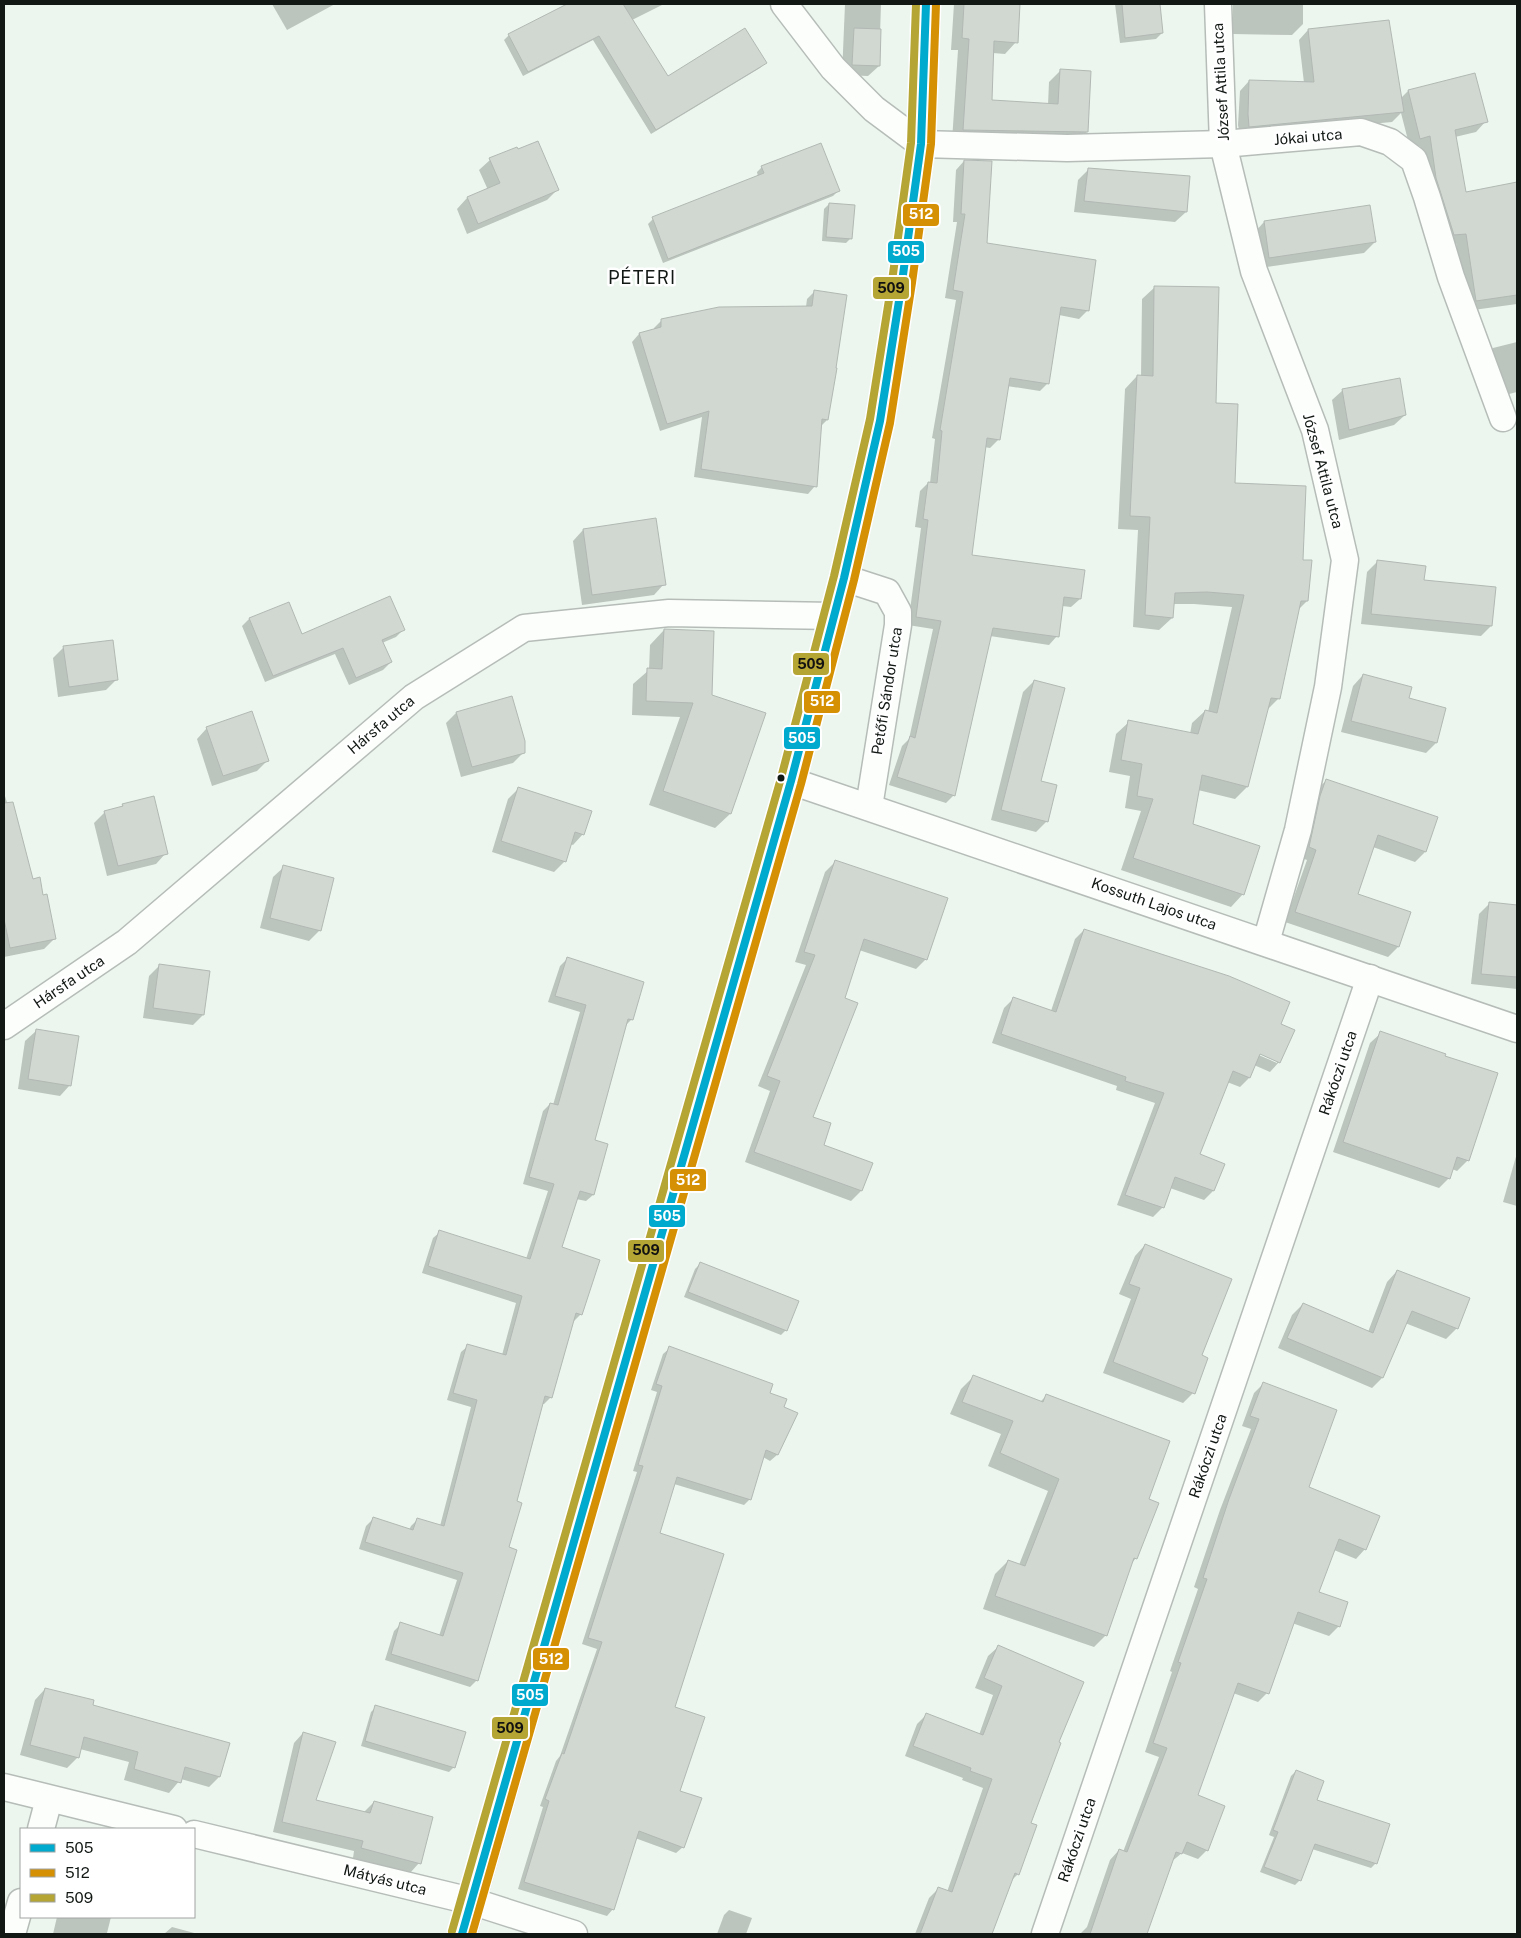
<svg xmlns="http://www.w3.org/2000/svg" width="1521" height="1938" viewBox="0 0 1521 1938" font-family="'Public Sans',sans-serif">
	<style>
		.shadow { fill: #0003; fill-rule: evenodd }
		.building { fill: #d1d8d2; stroke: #b2b9b4 }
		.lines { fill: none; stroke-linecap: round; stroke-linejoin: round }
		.minor-casing { stroke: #b6bdb8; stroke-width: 29 }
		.secondary-casing { stroke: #b6bdb8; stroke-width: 30 }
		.minor { stroke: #fcfefc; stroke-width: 26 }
		.secondary { stroke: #fcfefc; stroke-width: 28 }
		.bus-1-casing { stroke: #fff; stroke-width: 11 }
		.bus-2-casing { stroke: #fff; stroke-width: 11 }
		.bus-3-casing { stroke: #fff; stroke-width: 11 }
		.bus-1 { stroke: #00a9ce; stroke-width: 8 }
		.bus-2 { stroke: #d59103; stroke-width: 8 }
		.bus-3 { stroke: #b5a535; stroke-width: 8 }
		.bus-dot { fill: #121814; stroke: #fff; stroke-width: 2 }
		.labels { text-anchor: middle; stroke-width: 5; stroke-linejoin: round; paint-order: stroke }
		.street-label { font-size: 15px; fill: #121814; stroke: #fff }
		.quarter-label { font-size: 18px; letter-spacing: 1px; fill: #121814; stroke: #fff }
		.line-badge { stroke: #fff; stroke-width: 2 }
		.badge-label { font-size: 14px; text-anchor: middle; font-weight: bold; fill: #fff }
		.pale-badge-label { font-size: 14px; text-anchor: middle; font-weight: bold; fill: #111 }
	</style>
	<rect width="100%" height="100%" fill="#ecf5ee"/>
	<!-- shadow -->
	<g class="shadow">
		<path d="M272,4h63l-48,26z"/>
		<path d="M569,4h95l-32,16 35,57 98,-14 -5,5 -109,66 -58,-94 -70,36 -19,-36 5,-5z"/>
		<path d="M845,4h36l-2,62 -11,10 -26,-1z"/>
		<path d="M954,4h65l-3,38 -11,12 -12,-1 -3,49 58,3 1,-23 12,-12 26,62 -12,12 -123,-3 6,-91h-7z"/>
		<path d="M1115,4h43l4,29 -6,6 -36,4z"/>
		<path d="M1233,4h70v20l-11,11 -59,-1z"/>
		<path d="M1308,30l92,69 8,-8 78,30 -10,11 -21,5 10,56 52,-9v120l-51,7 -10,-68 -12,2 -18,-56 -6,-43 -10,2 -9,-35 -9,9 -152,14 -2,-11 2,-34 9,-10 55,2 -5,-43z"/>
		<path d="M517,151l40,39 -10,10 -80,34 -10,-25 10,-11 21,-8 -9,-20 11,-10z"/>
		<path d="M964,161l21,83 103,66 -9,9 -20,-4 -11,68 -8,8 -33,-5 -8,53 -9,9 -6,-1 -13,109 109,43 -9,8 -9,-1 -5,30 -8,9 -59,-9 -36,159 -8,8 -57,-18 13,-39 7,-7 24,-110 -25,-4 13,-97 -6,-1 5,-36 8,-8h2l5,-44 -3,-1 24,-138 -11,-2 12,-76h-4l3,-52z"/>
		<path d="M762,167l76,24 -5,5 -170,67 -15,-39 5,-5 105,-42 -1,-5z"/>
		<path d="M1089,169l97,43 -11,10 -101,-10 4,-32z"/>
		<path d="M829,204l22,34 -5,5 -24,-2 2,-32z"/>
		<path d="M1264,222l111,20 -11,11 -105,15 -5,-35z"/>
		<path d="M1155,287l60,117 19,80 67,77 6,40 -9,9 -20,89 -12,12 -19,76 -12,12 -37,-9 -6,35 51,69 -12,13 -110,-37 20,-59 -16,-3 5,-32 -21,-4 7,-38 13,-12 61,12 2,-11 13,-12 3,1 24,-105 -38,-3h-21l-1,14 -13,12 -26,-3 5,-97 -20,-1 7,-140 12,-13 4,1 1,-78z"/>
		<path d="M815,291l12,129 -6,6 -6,60 -7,8 -114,-17 8,-60 -42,14 -28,-89 7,-8 15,-4v-2l8,-8 144,-13 1,-8z"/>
		<path d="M1517,342v50l-20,5 -14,-38 10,-11z"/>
		<path d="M1343,390l62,25 -11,10 -55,15 -7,-40z"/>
		<path d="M583,530l81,54 -10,11 -72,10 -9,-64z"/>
		<path d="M1377,562l46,20 68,44 -10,10 -120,-12 6,-52z"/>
		<path d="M249,619l52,17 103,-7 -8,8 -14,6 9,19 -8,8 -34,15 -14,-31 -70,28 -23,-56z"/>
		<path d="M664,630l46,65 20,119 -15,14 -66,-23 31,-88 -48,-2 1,-31 16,-14 1,-25z"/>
		<path d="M63,648l54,31 -11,11 -48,7 -5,-39z"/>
		<path d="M1363,675l45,24 28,44 -10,10 -85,-21 12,-46z"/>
		<path d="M1034,681l6,101 7,39 -11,11 -45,-12 32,-128z"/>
		<path d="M456,713l68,39 -11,11 -52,14 -15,-54z"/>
		<path d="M207,728l60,33 -10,10 -45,15 -15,-47z"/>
		<path d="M1327,780l98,72 -10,10 -42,-15 -17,47 53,19 -11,34 -10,10 -103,-35 22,-62 -8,-3 17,-67z"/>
		<path d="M518,789l65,45 -10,11 -3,-1 -5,17 -11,11 -62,-20 16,-53z"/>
		<path d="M4,793l28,87 22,59 -10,10 -40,8z"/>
		<path d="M123,805l43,48 -10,11 -49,12 -13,-53 11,-11 15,-3z"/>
		<path d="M835,862l91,97 -10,10 -57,-19 -16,49 -32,118 11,29 39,45 -10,10 -106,-39 25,-71 -12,-5 48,-121 -11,-3 30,-90z"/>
		<path d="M284,867l36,63 -11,11 -49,-13 13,-51z"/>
		<path d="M1490,903l27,3v83l-46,-5 8,-70z"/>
		<path d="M1084,930l196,94 -1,38 -9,10 -16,-7 -5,13 -9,9 -13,-5 -29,72 25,11 -10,26 -9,9 -34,-12 -7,19 -10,10 -36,-12 38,-102 -39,-13 1,-4 -125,-43 12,-35 9,-9 38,12 24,-72zM1255,1051l22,9v3l-23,-10z"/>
		<path d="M567,959l65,60 -7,7 -32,115 13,4 -13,50 -7,6 -10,-2 -15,49 20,66 -7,7 -2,-1 -21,77 -7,7h-3l-26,98 -8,46 -30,132 -7,7 -85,-27 9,-29 7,-7 38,12 18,-56 -98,-31 7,-23 7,-7 36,11 2,-4 7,-7 22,7 31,-119 -24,-7 14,-48 7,-6 34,9 14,-52 -94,-30 11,-35 7,-6 86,27 22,-68 -25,-7 20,-73 7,-7 3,1 27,-93 -32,-10 12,-36z"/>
		<path d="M160,965l43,50 -10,10 -50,-7 6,-42z"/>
		<path d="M36,1031l34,54 -10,11 -42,-7 7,-48z"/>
		<path d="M1381,1033l87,127 -11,11 -5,-2 -3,9 -10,10 -106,-36 37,-109z"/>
		<path d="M1517,1153v53l-14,-4z"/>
		<path d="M1145,1245l55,111 -7,37 -10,10 -80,-30 28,-74 -12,-5 16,-38z"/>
		<path d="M700,1264l86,66 -5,5 -97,-38 11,-28z"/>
		<path d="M1397,1271l60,57 -11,11 -41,-16 -23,55 -10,10 -94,-40 14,-33 11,-11 65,28 19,-50z"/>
		<path d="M670,1348l98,45 14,15 15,6 -20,41 -7,6 -7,-4 -13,42 -6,6 -70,-21 -16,50 15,174 10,139 -7,6 -41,-15 -22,71 -6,7 -89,-27 25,-82 -3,-1 16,-45 4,-5 37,-107 -15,-5 55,-172 -4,-1 24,-79 -6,-2 12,-36z"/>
		<path d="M973,1377l67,25 6,-6 101,104 -11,58 -5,6 -25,71 -12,12 -111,-38 12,-35 13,-13 11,4 29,-74 -60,-25 13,-32 -51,-20 11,-25z"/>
		<path d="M1263,1384l44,104 58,61 -9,10 -22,-9 -17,43 22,33 -10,10 -37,-13 -25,70 -9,9 -25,-9 -37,103 11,54 -9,9 -16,-6 -11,9 -25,72h-66l7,-7 23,-67 9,-10 4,2 36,-95 -14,-5 27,-80 -2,-1 28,-82 -4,-2 26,-77 31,-81 -9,-3 12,-33z"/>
		<path d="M998,1647l59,95 -27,82 -12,50 -8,8 -20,52h-75l14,-36 9,-9 9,3 36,-104 -21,-8 1,-2 -58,-22 12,-32 9,-9 53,20 14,-40 -18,-7 13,-32z"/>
		<path d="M45,1689l46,16 128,72 -10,10 -28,-8 -12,14 -45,-13 5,-18 -49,-13 -2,8 -11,11 -47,-13 15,-55z"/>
		<path d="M376,1707l78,60 -5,5 -88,-26 10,-34z"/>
		<path d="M303,1733l11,68 50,11 10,-10 45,61 -9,10 -57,-15 1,-7 -81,-19 21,-89z"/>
		<path d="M1296,1771l19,30 61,62 -5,5 -59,-19 -12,31 -5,5 -35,-13 14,-35 -5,-2 22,-59z"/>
		<path d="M729,1910l23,8 -6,16h-29l7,-19z"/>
		<path d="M57,1917h54l-4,16 5,1h-59z"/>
		<path d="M172,1927l26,7h-34z"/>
	</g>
	<!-- building -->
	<g class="building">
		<path d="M567,4h56l45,72 77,-48 22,35 -111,67 -57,-94 -71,36 -20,-38z"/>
		<path d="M964,4h56l-2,39 -24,-2 -2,59 66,4 2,-35 31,2 -3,61 -125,-2 6,-91 -7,-1z"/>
		<path d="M1122,4h38l3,29 -38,5z"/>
		<path d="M1389,20l15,92 -155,15 -1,-13 1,-34 65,2 -6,-53z"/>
		<path d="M854,28l27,1 -1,37 -28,-1z"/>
		<path d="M1475,73l13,49 -33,8 11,62 51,-10v113l-41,6 -10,-67 -12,1 -18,-57 -6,-42 -10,3 -12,-49z"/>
		<path d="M538,141l21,49 -81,34 -11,-27 33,-14 -11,-25 28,-11 1,2z"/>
		<path d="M821,143l19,48 -172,68 -16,-42 112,-44 -3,-7z"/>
		<path d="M964,160l28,1 -5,82 109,17 -7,51 -28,-4 -12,77 -39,-6 -10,62 -13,-2 -15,117 113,15 -4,29 -17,-2 -5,40 -66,-9 -38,168 -58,-19 13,-41 5,2 26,-117 -25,-4 12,-97 -5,-1 5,-37 9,1 5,-52 -2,-1 23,-138 -10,-2 12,-76h-4z"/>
		<path d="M1088,168l102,8 -3,36 -103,-11z"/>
		<path d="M829,203l26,2 -3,34 -26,-2z"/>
		<path d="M1370,205l6,37 -107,16 -5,-37z"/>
		<path d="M1154,286l65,1 -3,116 22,1 -3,79 71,3 -3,74h9l-4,41h-7l-21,98 -9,-1 -23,89 -46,-12 -9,49 67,22 -16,49 -111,-37 20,-59 -16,-3 5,-32 -21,-4 7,-40 70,14 7,-24 12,3 27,-118 -37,-3 -32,1 -2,25 -28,-3 5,-98 -20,-1 7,-141 16,1z"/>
		<path d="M814,290l33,5 -11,73h1l-9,52 -6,-1 -5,68 -116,-18 8,-58 -42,13 -28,-91 22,-6v-8l58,-12 93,-1z"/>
		<path d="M1400,378l6,37 -57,15 -7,-41z"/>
		<path d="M656,518l10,67 -74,10 -9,-66z"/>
		<path d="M1377,560l49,6 -2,14 72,7 -4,39 -121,-12z"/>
		<path d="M390,596l15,34 -23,10 10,22 -36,16 -13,-30 -70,28 -24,-58 40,-16 13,32z"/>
		<path d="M664,629l50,2 -2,64 54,18 -35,101 -68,-23 30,-88 -47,-2 1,-33 15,1z"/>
		<path d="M113,640l5,40 -49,7 -6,-41z"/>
		<path d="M1363,674l49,13 -3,11 37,10 -9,35 -86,-22z"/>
		<path d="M1034,680l31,8 -24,93 16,4 -9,37 -47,-12z"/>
		<path d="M512,696l13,45v12l-53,14 -16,-55z"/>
		<path d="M252,711l17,50 -46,15 -17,-49z"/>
		<path d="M1326,779l112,38 -12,35 -48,-17 -20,59 53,18 -12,35 -104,-35 21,-62 -7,-3 11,-51z"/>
		<path d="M518,787l74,24 -8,24 -9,-3 -9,30 -65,-21z"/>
		<path d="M154,796l14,58 -50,12 -14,-55 19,-5 -1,-2z"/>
		<path d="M13,802l20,77 7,-2 3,18 4,-1 9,45 -46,9 -6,-29v-116z"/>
		<path d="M835,860l113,38 -21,62 -63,-21 -19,59 13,5 -45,114 18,6 -7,22 49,18 -11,28 -108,-39 26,-71 -13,-5 48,-121 -11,-3z"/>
		<path d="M283,865l51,13 -13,53 -51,-13z"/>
		<path d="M1489,902l28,3v72l-36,-3z"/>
		<path d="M1084,929l145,47 61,26 -9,22 14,6 -15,33 -20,-9 -10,24 -17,-7 -33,83 25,10 -11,27 -39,-14 -11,31 -39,-13 39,-102 -39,-12 1,-4 -125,-43 12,-37 43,15z"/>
		<path d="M567,957l77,25 -11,38 -5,-1 -33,121 13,4 -14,51 -14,-4 -18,56 38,13 -18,55 -6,-2 -24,85 -7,-2 -28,105 5,2 -13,44 8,3 -39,131 -87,-27 9,-32 43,14 20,-63 -98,-31 8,-25 40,13 4,-12 27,8 33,-126 -24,-7 14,-49 39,11 16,-59 -94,-30 11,-36 91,29 24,-75 -25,-7 21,-74 8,2 28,-100 -31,-9z"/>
		<path d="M159,964l51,7 -6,44 -51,-7z"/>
		<path d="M36,1029l43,7 -8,50 -43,-7z"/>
		<path d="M1380,1031l66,23 -1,2 53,17 -29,88 -12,-4 -7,22 -107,-37z"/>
		<path d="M1145,1244l87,35 -30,76 6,3 -13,36 -82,-32 27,-74 -11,-4z"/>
		<path d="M700,1262l99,39 -12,30 -99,-39z"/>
		<path d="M1397,1270l73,28 -12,31 -46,-18 -29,67 -96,-40 16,-35 70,30z"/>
		<path d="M669,1346l104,38 -3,9 17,6 -3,8 14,6 -20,42 -12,-5 -15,50 -74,-23 -17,56 64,21 -49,153 30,10 -25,74 22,7 -18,50 -45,-17 -25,79 -90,-28 25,-81 -4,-2 17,-46 2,1 38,-112 -14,-4 55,-172 -5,-1 24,-79 -6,-2z"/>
		<path d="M973,1375l70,27 3,-8 124,47 -21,58 10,4 -22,56 -3,-1 -27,78 -112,-40 13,-36 17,6 34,-87 -59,-26 13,-32 -51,-19z"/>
		<path d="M1263,1382l74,28 -28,77 71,29 -14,34 -27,-11 -20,53 29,10 -8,25 -42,-15 -29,82 -31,-11 -40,112 27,11 -17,45 -21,-9 -5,12 -6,-2 -29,82h-57l29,-85 8,3 40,-104 -14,-5 28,-80 -3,-1 29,-83 -4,-1 26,-79 30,-80 -9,-3z"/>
		<path d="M998,1645l86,37 -25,60 2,1 -30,80 6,2 -18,50 -4,-2 -23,61h-72l18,-47 14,5 40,-113 -22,-8 1,-3 -58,-22 13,-33 57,22 19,-49 -18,-8z"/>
		<path d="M45,1688l49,12 -1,5 137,38 -10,34 -35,-10 -4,16 -47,-14 4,-17 -54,-15 -5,21 -49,-13z"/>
		<path d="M375,1705l91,27 -11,36 -90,-27z"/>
		<path d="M303,1732l33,10 -20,58 54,13 4,-12 59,16 -12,47 -60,-16 2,-7 -81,-19z"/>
		<path d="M1296,1770l28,11 -7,19 73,24 -13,40 -62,-20 -14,37 -37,-14 14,-35 -5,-2z"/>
	</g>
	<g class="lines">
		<!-- minor casing -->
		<g class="minor-casing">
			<g id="minor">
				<path d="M784,4l49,64 41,41 47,35 146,4 156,-4 138,-12 29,10 24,18 13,37 24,80 52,141"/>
				<path d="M1218,4l5,140 31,127 61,159 30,130 -17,127 -30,143 -32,112"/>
				<path d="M844,578l43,14 11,20v13l-29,182"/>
				<path d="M791,781l726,248"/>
				<path d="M4,1026l123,-84 287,-245 110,-69 145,-15 165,3"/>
				<path d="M4,1787l170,42"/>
				<path d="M41,1829l8,-30"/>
				<path d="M194,1834l277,67 103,33"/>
				<path d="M12,1934l9,-32"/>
				<path d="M1045,1934l325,-956"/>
			</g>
		</g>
		<!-- secondary casing -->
		<g class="secondary-casing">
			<path id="secondary" d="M462,1934l329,-1153 53,-203 36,-157 22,-139 19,-138 5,-140"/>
		</g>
		<!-- minor -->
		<use href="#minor" class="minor"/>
		<!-- secondary -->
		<use href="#secondary" class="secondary"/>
		<!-- bus-1 casing -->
		<g class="bus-1-casing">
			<path id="bus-1" d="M462,1934l329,-1153 53,-203 36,-157 22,-139 19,-138 5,-140"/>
		</g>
		<!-- bus-2 casing -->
		<g class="bus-2-casing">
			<path id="bus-2" d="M472,1934l329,-1150 53,-204 36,-157 22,-140 19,-139 5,-140"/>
		</g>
		<!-- bus-3 casing -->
		<g class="bus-3-casing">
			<path id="bus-3" d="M452,1931l329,-1153 53,-202 36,-157 22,-138 19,-138 5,-139"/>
		</g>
		<!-- bus-1 -->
		<use href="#bus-1" class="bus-1"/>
		<!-- bus-2 -->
		<use href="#bus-2" class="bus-2"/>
		<!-- bus-3 -->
		<use href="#bus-3" class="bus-3"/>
	</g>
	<!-- markers -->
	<circle class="bus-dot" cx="781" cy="778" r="4.5"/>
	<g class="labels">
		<!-- street labels -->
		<g class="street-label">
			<text transform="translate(1221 82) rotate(-93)" y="5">József Attila utca</text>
			<text transform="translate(1308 137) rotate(-5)" y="5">Jókai utca</text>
			<text transform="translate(1323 471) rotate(75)" y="5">József Attila utca</text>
			<text transform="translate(887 691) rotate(-81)" y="5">Petőfi Sándor utca</text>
			<text transform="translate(381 725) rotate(-40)" y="5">Hársfa utca</text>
			<text transform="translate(1154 904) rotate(19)" y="5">Kossuth Lajos utca</text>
			<text transform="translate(69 982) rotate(-34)" y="5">Hársfa utca</text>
			<text transform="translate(1338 1073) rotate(-71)" y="5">Rákóczi utca</text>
			<text transform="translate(1208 1456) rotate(-71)" y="5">Rákóczi utca</text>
			<text transform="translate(1077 1840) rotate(-71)" y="5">Rákóczi utca</text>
			<text transform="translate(385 1880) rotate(14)" y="5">Mátyás utca</text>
		</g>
		<!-- quarter labels -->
		<g class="quarter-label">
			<text x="642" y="284">PÉTERI</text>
		</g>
	</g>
	<g class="line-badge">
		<rect x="902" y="203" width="38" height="24" rx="5" fill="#d59103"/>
		<rect x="887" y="240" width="38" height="24" rx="5" fill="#00a9ce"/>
		<rect x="872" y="276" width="38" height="24" rx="5" fill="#b5a535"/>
		<rect x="792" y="652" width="38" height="24" rx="5" fill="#b5a535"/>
		<rect x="803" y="690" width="38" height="24" rx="5" fill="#d59103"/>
		<rect x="783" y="726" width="38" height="24" rx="5" fill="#00a9ce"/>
		<rect x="669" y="1168" width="38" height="24" rx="5" fill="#d59103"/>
		<rect x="648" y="1204" width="38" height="24" rx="5" fill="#00a9ce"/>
		<rect x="627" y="1239" width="38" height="24" rx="5" fill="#b5a535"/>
		<rect x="532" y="1647" width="38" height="24" rx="5" fill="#d59103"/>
		<rect x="511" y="1683" width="38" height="24" rx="5" fill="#00a9ce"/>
		<rect x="491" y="1716" width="38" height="24" rx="5" fill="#b5a535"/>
	</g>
	<g class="badge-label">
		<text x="921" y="219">512</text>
		<text x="906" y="256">505</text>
		<text x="822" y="706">512</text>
		<text x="802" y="743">505</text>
		<text x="688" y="1185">512</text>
		<text x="667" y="1221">505</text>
		<text x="551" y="1664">512</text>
		<text x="530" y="1700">505</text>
	</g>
	<g class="pale-badge-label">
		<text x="891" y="293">509</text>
		<text x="811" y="669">509</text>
		<text x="646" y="1255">509</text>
		<text x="510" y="1733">509</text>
	</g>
	<!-- border -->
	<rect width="1521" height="1938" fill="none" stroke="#121814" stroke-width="10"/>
	<!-- legend -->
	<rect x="20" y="1828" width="175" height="90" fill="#ffffff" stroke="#a0a3a1"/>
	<rect x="30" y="1844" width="25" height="8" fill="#00a9ce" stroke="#a0a3a1"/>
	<text x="65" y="1853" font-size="15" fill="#121814">505</text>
	<rect x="30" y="1869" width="25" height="8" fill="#d59103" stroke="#a0a3a1"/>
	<text x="65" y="1878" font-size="15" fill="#121814">512</text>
	<rect x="30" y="1894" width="25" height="8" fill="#b5a535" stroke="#a0a3a1"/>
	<text x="65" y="1903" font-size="15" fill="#121814">509</text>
</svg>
